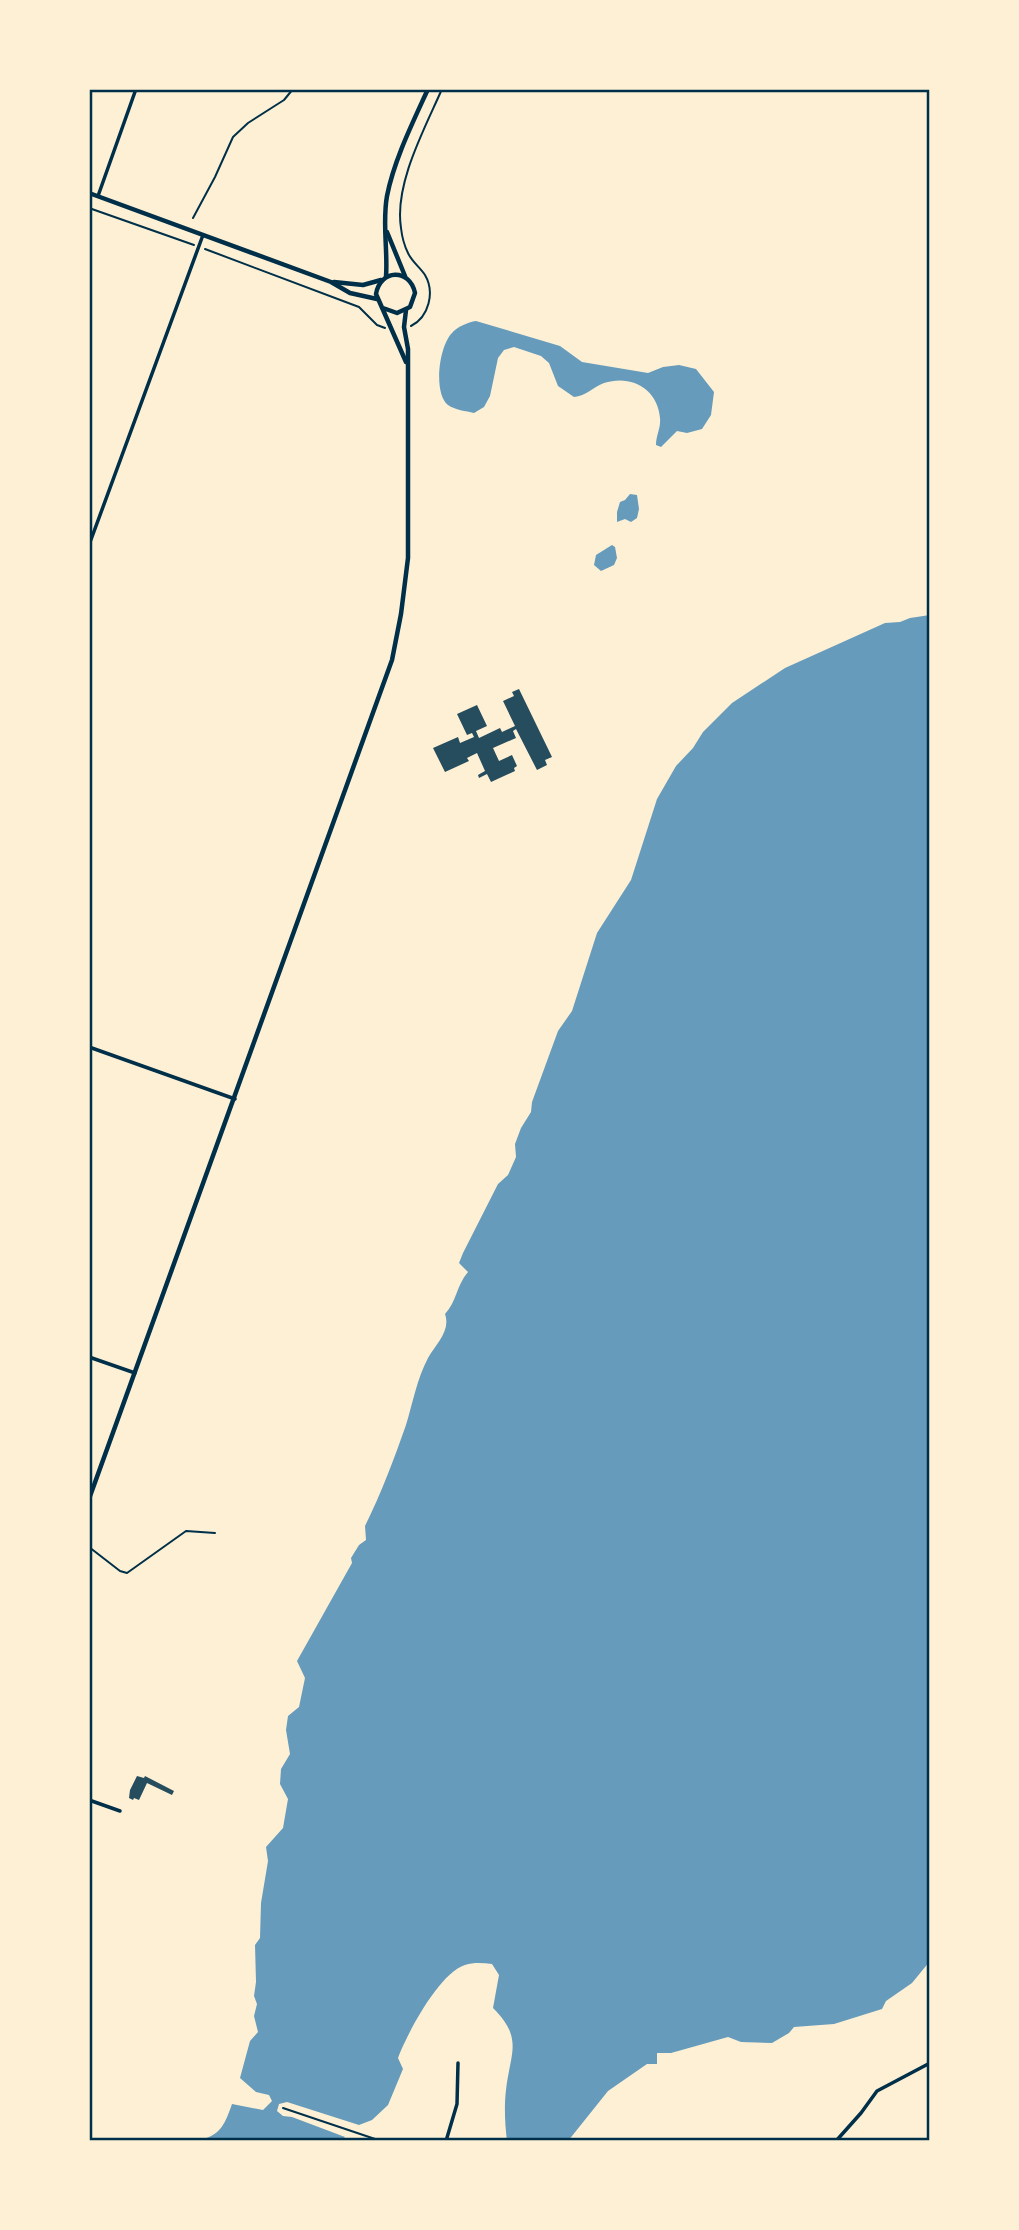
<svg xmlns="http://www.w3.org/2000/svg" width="1019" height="2230" viewBox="0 0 1019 2230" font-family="'Noto Serif',serif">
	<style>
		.water { fill: #669bbc }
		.building { fill: #264d5e }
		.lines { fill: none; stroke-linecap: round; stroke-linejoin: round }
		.path { stroke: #003049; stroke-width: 2 }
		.service { stroke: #003049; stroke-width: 2 }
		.minor { stroke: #003049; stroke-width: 3.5 }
		.tertiary { stroke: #003049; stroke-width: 4.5 }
		.neatline { fill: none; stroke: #003049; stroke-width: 2.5 }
	</style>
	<rect width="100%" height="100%" fill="#fdf0d5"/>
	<!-- water -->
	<g class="water">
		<path d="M476,321l84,25 22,16 66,11 15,-6 16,-2 17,4 18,23 -3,23 -9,14 -15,4 -10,-2 -16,16 -5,-2c0,-10 5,-17 4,-27 -2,-29 -29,-44 -56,-35 -11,4 -18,13 -30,14l-16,-11 -9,-23 -8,-7 -27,-9 -10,3 -6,8 -8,38 -6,11 -10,6c-8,-2 -19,-3 -26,-8 -15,-12 -9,-59 4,-72 5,-6 16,-11 24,-12z"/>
		<path d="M630,494l7,1 2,14 -2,9 -6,4 -6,-3 -8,3v-10l3,-10 5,-2z"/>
		<path d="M612,545l3,2 2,11 -3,7 -13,6 -7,-6 2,-10z"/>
		<path d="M930,615v1346l-18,22 -26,18 -4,8 -48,15 -40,3 -5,6 -17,10 -31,-1 -13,-5 -57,16h-14v11h-10l-39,27 -40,50h-61c-2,-16 -3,-35 -1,-51 4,-37 18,-51 -13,-82l6,-33 -7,-11c-9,-1 -18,-2 -27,1 -26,8 -58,69 -67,93l5,11 -15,36 -16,15 -13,5 -72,-23 -8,2 -2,7 6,5 9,1 53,20 -4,4h-149c27,-3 32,-14 40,-37l31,6 9,-9 -3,-6 -13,-3 -16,-14 10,-37 8,-9 -4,-16 3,-12 -3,-8 2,-14 -1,-37 5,-7 1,-35 7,-42 -2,-14 17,-19 5,-29 -8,-15 1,-15 9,-15 -4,-24 2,-14 11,-9 6,-29 -8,-17 55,-98 -1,-5 8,-13 7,-5 -1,-14c16,-32 29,-67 41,-101 7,-23 11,-46 22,-67 8,-14 23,-27 17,-44 12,-13 11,-28 23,-42l-9,-9 4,-10 35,-69 10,-9 8,-18 -1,-13 6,-16 10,-16 1,-10 26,-71 14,-20 25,-78 34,-53 26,-81 19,-33 17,-18 10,-16 29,-29 53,-35 100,-45 15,-1 10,-4z"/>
	</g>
	<!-- building -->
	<g class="building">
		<path d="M519,689l33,68 -7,3 2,5 -10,5 -21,-41 -3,2 3,7 -23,10 6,13 13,-6 5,11 -3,2 1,3 -24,11 -4,-8 -8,4 -1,-3 7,-4 -8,-18 -10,5 2,3 -24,11 -12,-24 25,-11 2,6 14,-6 -2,-4 -5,2 -10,-21 20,-9 10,21 -11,5 3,7 21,-10 2,4 13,-6 -12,-25 11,-5 -2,-4z"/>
		<path d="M137,1776l7,2 1,-2 29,15 -2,4 -25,-12 -8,17 -5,-2 -1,2 -4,-2 1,-8z"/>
	</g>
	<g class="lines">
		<!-- path -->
		<g class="path">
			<path d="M89,208l105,37"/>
			<path d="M193,218l22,-41 18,-40 15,-14 36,-23 9,-11"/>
			<path d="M205,249l154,58 18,18 8,3"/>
			<path d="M411,326c18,-9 24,-34 14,-51 -5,-8 -13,-13 -17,-22 -4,-8 -6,-16 -7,-25 -7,-44 24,-100 41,-139"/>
			<path d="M283,2108l98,33"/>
		</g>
		<!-- service -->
		<path class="service" d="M89,1547l31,24 7,2 59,-42 29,2"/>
		<!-- minor -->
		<g class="minor">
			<path d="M98,196l38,-107"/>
			<path d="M89,545l114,-310"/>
			<path d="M89,1047l146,52"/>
			<path d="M89,1357l46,16"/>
			<path d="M89,1800l31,11"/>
			<path d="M446,2141l11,-37 1,-41"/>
			<path d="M836,2141l25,-28 16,-22 53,-28"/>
		</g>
		<!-- tertiary -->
		<g class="tertiary">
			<path d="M89,193l242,89 19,11 27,6"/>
			<path d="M387,232l18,44"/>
			<path d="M386,277c2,-27 -4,-54 1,-81 7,-36 26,-74 41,-107"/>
			<path d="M334,282l29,3 18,-5"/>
			<path d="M383,308l14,5 13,-6 5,-14c-5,-25 -35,-24 -39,1l30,68"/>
			<path d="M89,1499l303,-839 9,-46 7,-56v-209l-4,-22 2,-17"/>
		</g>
	</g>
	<!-- border -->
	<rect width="1019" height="2230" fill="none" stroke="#fdf0d5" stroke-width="182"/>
	<rect x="91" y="91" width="837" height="2048" class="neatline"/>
</svg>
